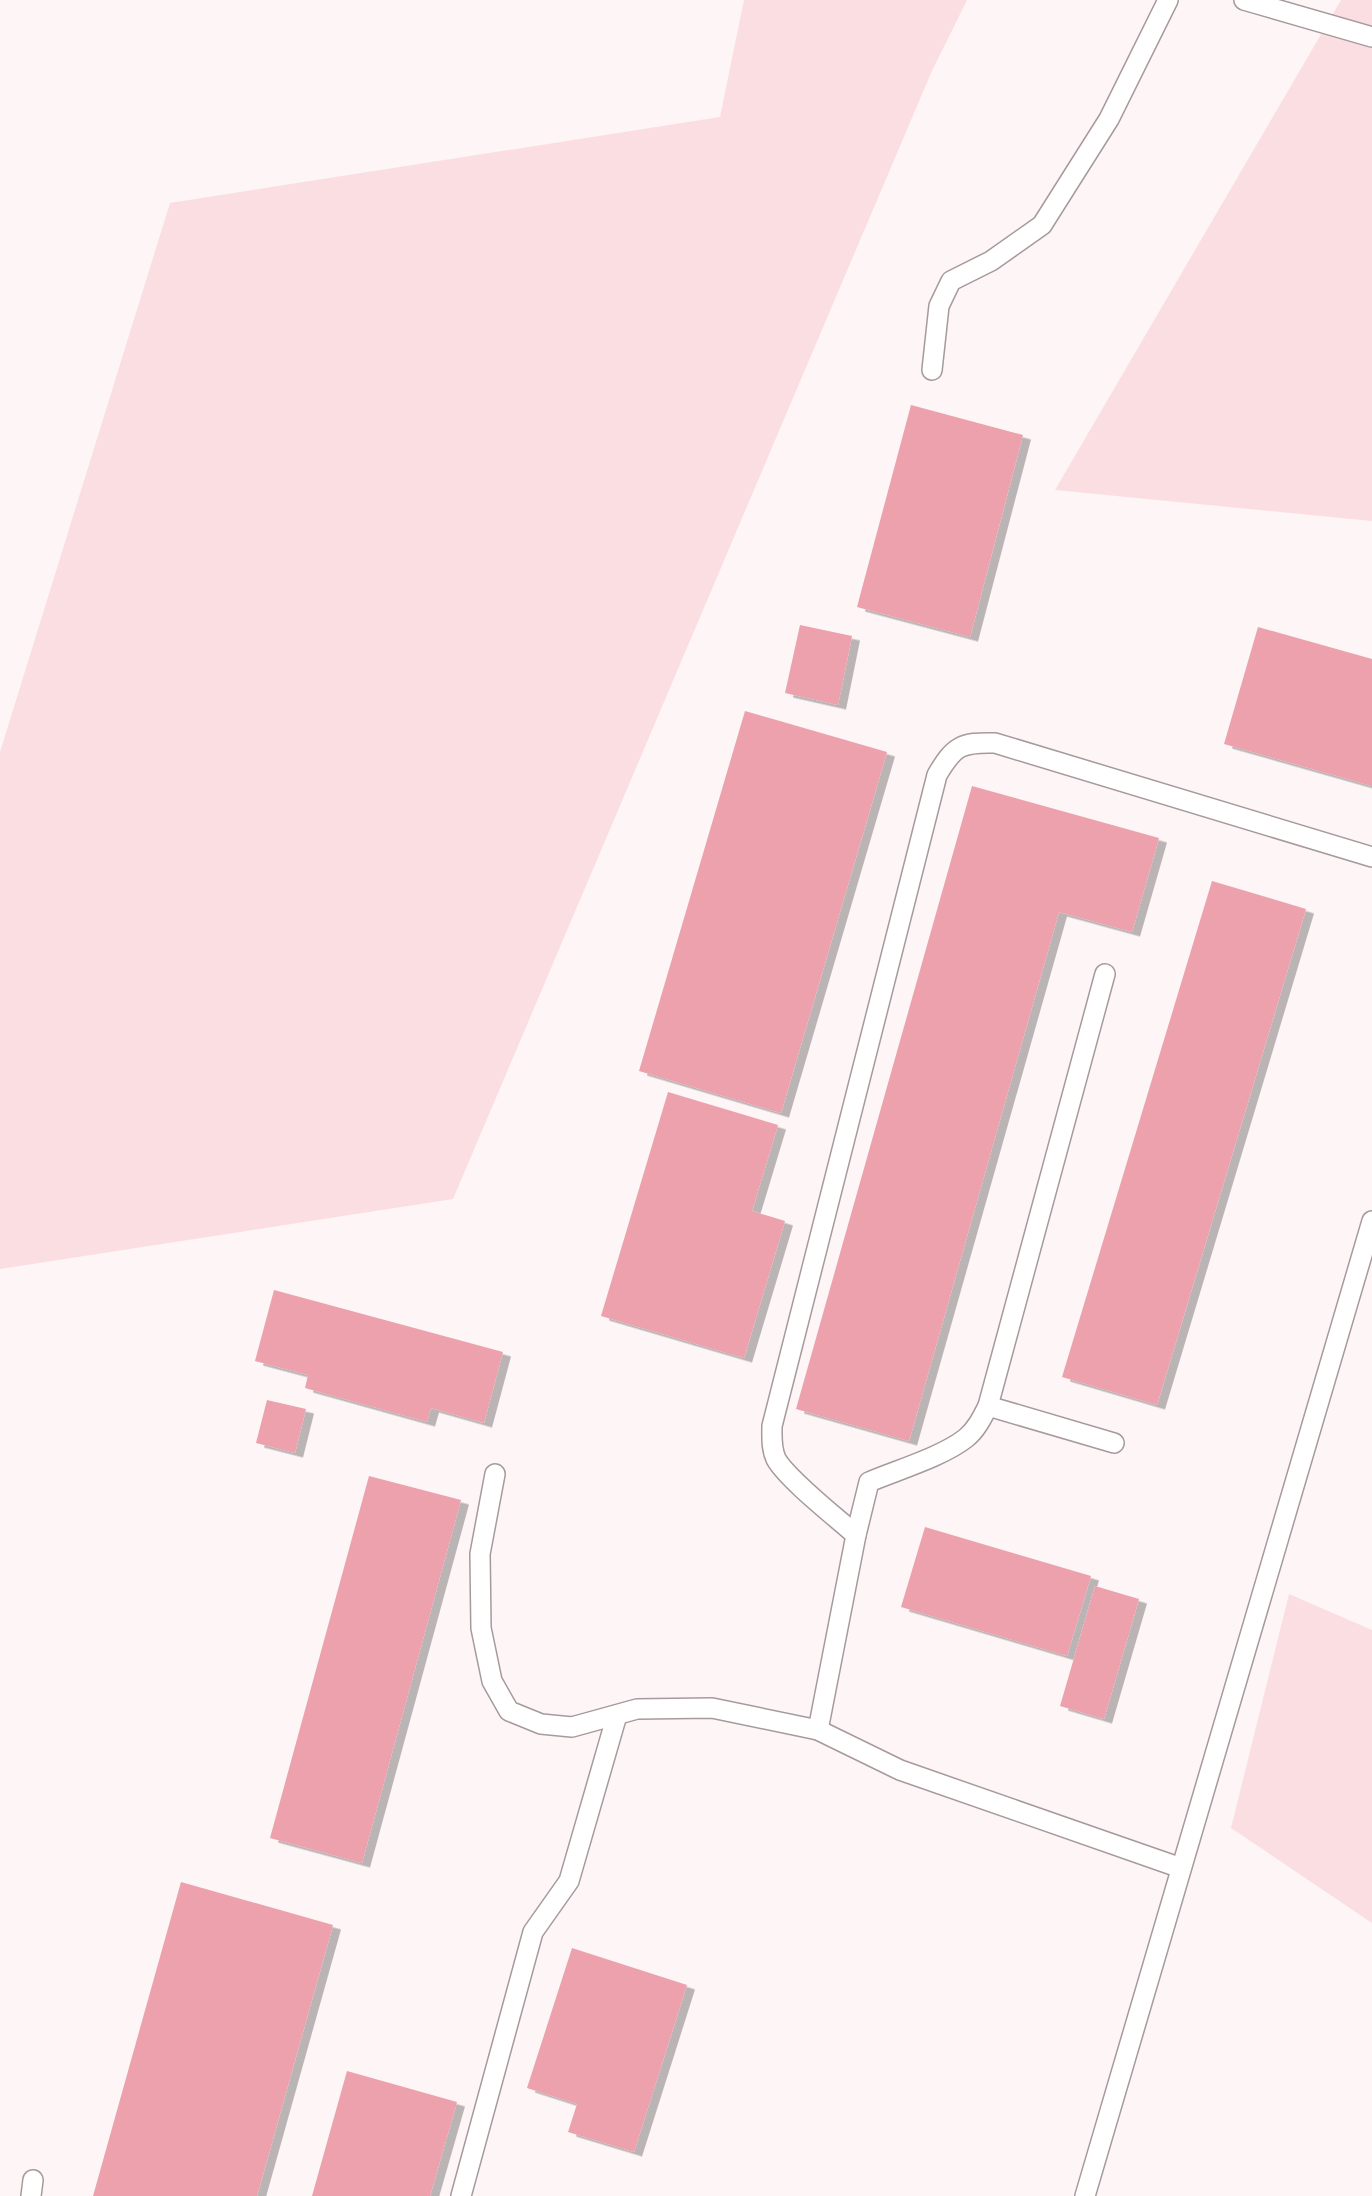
<svg xmlns="http://www.w3.org/2000/svg" width="1372" height="2196" viewBox="0 0 1372 2196" font-family="'Fira Sans',sans-serif">
	<style>
		.green { fill: #fbdee1 }
		.building { fill: #eca1ad; filter: url(#shadow) }
		.lines { fill: none; stroke-linecap: round; stroke-linejoin: round }
		.service-casing { stroke: #a79a9c; stroke-width: 22 }
		.service { stroke: #fff; stroke-width: 19 }
	</style>
	<defs>
		<filter id="shadow"><feDropShadow dx="8" dy="4.5" stdDeviation="0" flood-color="#0004"/></filter>
	</defs>
	<rect width="100%" height="100%" fill="#fdf5f6"/>
	<!-- green -->
	<g class="green">
		<path d="M744,0h223l-36,73 -478,1126 -453,70v-517l170,-549 550,-86z"/>
		<path d="M1341,0h31v521l-317,-31z"/>
		<path d="M1289,1594l83,36v293l-141,-95z"/>
	</g>
	<!-- building -->
	<g class="building">
		<path d="M911,405l112,30 -53,202 -113,-30z"/>
		<path d="M800,625l52,11 -14,69 -53,-12z"/>
		<path d="M1258,627l114,32v127l-148,-42z"/>
		<path d="M745,711l142,41 -106,361 -142,-42z"/>
		<path d="M972,786l187,52 -27,94 -73,-20 -150,529 -113,-32z"/>
		<path d="M1212,881l94,28 -149,496 -95,-28z"/>
		<path d="M668,1092l110,33 -26,86 33,10 -41,137 -143,-42z"/>
		<path d="M274,1290l229,62 -19,71 -53,-15 -4,14 -122,-34 3,-13 -53,-14z"/>
		<path d="M267,1400l39,9 -11,44 -39,-10z"/>
		<path d="M369,1476l92,24 -99,363 -92,-25z"/>
		<path d="M925,1527l166,49 -24,80 -166,-49z"/>
		<path d="M1095,1586l44,13 -35,120 -44,-13z"/>
		<path d="M181,1882l152,43 -76,271h-164z"/>
		<path d="M572,1948l115,37 -53,167 -66,-20 9,-28 -50,-16z"/>
		<path d="M347,2071l110,31 -27,94h-118z"/>
	</g>
	<g class="lines">
		<!-- service casing -->
		<g class="service-casing">
			<g id="service">
				<path d="M1244,0l128,37"/>
				<path d="M932,370l7,-64 12,-25 40,-20 51,-36 67,-106 59,-119"/>
				<path d="M988,1406l126,37"/>
				<path d="M495,1474l-15,80 1,74 11,53 17,30 32,13 31,3 65,-18 75,-1 106,22 82,40 281,98"/>
				<path d="M856,1535l13,-53c28,-12 73,-25 97,-44 10,-8 16,-20 22,-32l117,-432"/>
				<path d="M818,1730l38,-195c-19,-17 -69,-56 -80,-76 -5,-11 -4,-22 -4,-33l165,-651c17,-29 24,-33 58,-32l377,114"/>
				<path d="M31,2196l2,-16"/>
				<path d="M461,2196l72,-264 36,-51 48,-166"/>
				<path d="M1085,2196l287,-975"/>
			</g>
		</g>
		<!-- service -->
		<use href="#service" class="service"/>
	</g>
</svg>
